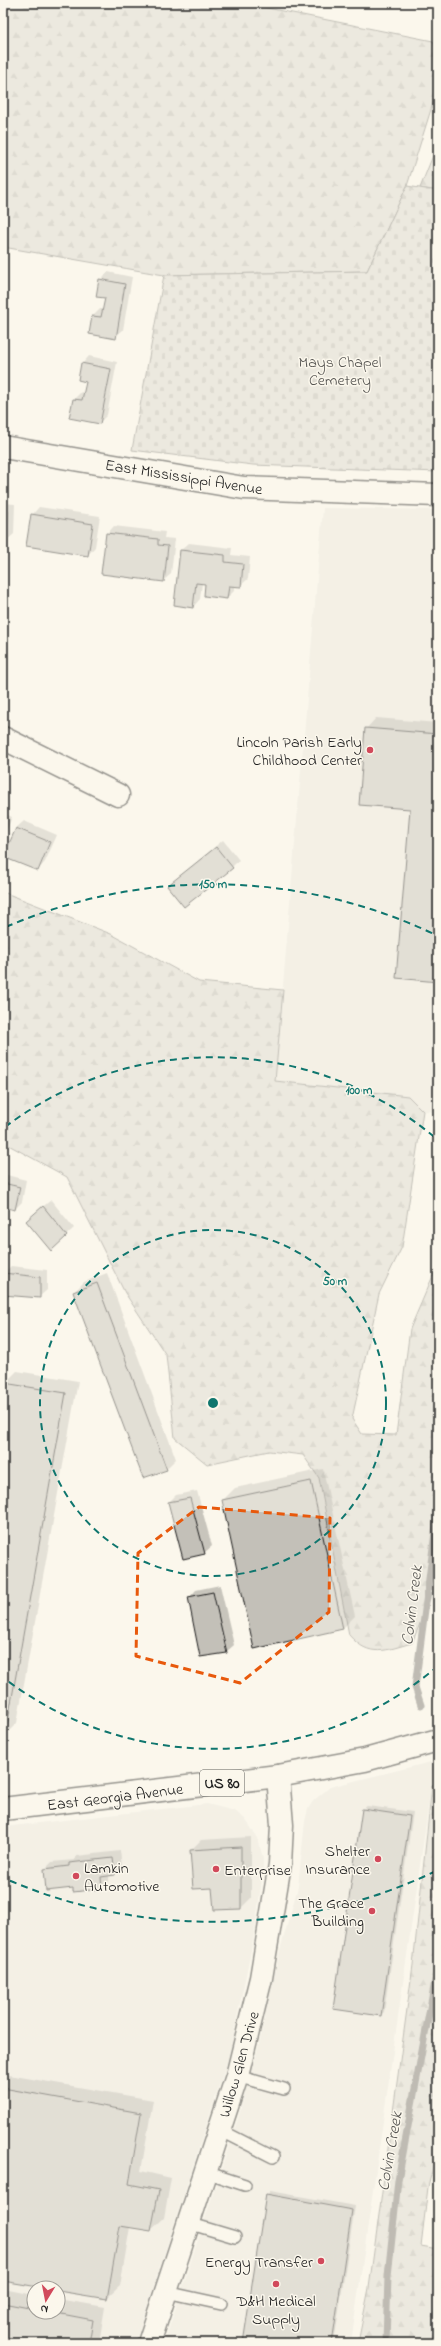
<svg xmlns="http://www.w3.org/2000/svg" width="441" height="2346" viewBox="0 0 441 2346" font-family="'Indie Flower',sans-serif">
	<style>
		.built { fill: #eae6dc; fill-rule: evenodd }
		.forest { fill: url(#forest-firs); stroke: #7b7a75 }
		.cemetery { fill: url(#cemetery-stones); stroke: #7b7a75 }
		.shadow { fill: #0003 }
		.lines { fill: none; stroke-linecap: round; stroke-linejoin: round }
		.stream { stroke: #74726e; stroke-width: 7 }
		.building { fill: #c3c0b8; stroke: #1c1c1c }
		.service-casing { stroke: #1c1c1c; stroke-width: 14 }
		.minor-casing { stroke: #1c1c1c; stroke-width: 25 }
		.primary-casing { stroke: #1c1c1c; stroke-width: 25 }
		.service { stroke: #fbf7ec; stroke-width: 11 }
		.minor { stroke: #fbf7ec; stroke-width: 22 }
		.primary { stroke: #fbf7ec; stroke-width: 22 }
		.marked { fill: none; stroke: #e8590c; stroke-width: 3; stroke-dasharray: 8 5; stroke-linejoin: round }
		.ring { fill: none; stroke: #0f766e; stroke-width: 2; stroke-dasharray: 7 5 }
		.poi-dot { fill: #d1495b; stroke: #fbf7ec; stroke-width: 1.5 }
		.labels { text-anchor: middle; stroke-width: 3; stroke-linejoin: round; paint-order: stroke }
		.shield { fill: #fbf7ec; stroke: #5f5e5a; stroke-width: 1 }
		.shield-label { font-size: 15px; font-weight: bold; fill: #1c1c1c }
		.park-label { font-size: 16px; fill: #555451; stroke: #fbf7ec }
		.street-label { font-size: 16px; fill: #1c1c1c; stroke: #fbf7ec }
		.poi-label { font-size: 16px; fill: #1c1c1c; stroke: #fbf7ec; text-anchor: end }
		.water-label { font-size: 17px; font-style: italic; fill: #575653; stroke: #fbf7ec }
		.centre { fill: #0f766e; stroke: #fbf7ec; stroke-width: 2 }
		.ring-label { font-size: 12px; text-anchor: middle; font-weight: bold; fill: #0f766e; stroke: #fbf7ec; stroke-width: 3; stroke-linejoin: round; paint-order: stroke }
	</style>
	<defs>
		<pattern id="forest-firs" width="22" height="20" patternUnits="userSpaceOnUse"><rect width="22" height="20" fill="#dad7ce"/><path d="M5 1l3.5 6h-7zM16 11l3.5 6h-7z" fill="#bab8b0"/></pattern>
		<pattern id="cemetery-stones" width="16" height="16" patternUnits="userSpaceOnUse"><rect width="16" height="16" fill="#dad7ce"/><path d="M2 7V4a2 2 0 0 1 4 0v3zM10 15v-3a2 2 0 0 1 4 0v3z" fill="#bab8b0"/></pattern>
	</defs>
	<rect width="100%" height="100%" fill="#fbf7ec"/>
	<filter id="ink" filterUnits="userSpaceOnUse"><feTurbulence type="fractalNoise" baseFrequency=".025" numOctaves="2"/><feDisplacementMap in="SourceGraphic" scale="8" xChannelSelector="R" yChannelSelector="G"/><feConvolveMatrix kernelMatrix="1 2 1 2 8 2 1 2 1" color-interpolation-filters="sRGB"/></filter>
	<g filter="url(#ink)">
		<!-- built -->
		<g class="built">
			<path d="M323,508l115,2v602l-15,-1 -15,-15 -133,-15z"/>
			<path d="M435,1761l-84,582h-187l75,-228 20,-71 21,-94 18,-63 7,-66 3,-12 5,-8 17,-14z"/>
			<path d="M207,1804l28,7 10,8 13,19 5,21v13l-9,64 -25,120 -94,287h-132v-516zM34,2288h24v24h-24z"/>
		</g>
		<!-- forest -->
		<g class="forest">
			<path d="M3,3h239l191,38 5,13v33l-31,99 -40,85 -203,4 -161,-28z"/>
			<path d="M438,143v48l-18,-3z"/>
			<path d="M3,892l108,42 88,48 84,8 -8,91 133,15 15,15 -21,136 -23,47 -27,125 10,15 34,1 14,-106 25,-58 3,-2v261l-8,69 -18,44c-26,7 -42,16 -63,-8l-30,-157 -16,-23 -34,-4 -62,13 -32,-26 -9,-83 -41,-62 -58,-116 -64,-35z"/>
			<path d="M438,1783v365l-10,39 -7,59 17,3v94h-80l11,-55 44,-323 19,-180z"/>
		</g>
		<!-- cemetery -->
		<path class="cemetery" d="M407,186l31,5v281l-185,-7 -121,-15 32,-175 203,-4z"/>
		<!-- shadow -->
		<g class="shadow">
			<path d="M108,272l24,5 -9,53 -8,7 -22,-21 7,-7h4l2,-11 -6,-18z"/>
			<path d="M89,356l28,6 -10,53 -7,7 -26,-23 7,-7 3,1 3,-12 -5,-17z"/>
			<path d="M3,503l12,1 -1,30 -8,7h-3z"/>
			<path d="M39,507l61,9 -5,31 -7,8 -56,-40z"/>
			<path d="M114,526l51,6 -1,6 11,1 -4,35 -8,7 -56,-47z"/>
			<path d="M189,543l43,5 -1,7 19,2 -2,22 -8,7 -5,-1 -1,6 -7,7 -20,-15h-5l-2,16 -7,8 -18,-3 6,-54z"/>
			<path d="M376,718l62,5v258l-27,-172 -45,-80z"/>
			<path d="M3,813l9,4 -9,23z"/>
			<path d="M24,821l33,14 -12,27 -7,8 -22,-42z"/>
			<path d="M223,840l16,20 -7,7 -64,19z"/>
			<path d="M3,1174l23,6 -4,22 -7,7 -12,-3z"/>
			<path d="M51,1200l23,28 -23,21 -17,-35z"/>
			<path d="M11,1266l36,4v20l-8,7 -36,-3 1,-21z"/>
			<path d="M107,1273l69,186 -10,10 -92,-177 10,-10z"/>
			<path d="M17,1371l61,10 -61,342 -13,13 -1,-342 2,-11z"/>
			<path d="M323,1469l32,147 -12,12 -120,-128 12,-12z"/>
			<path d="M197,1491l15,55 -8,7 -35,-51 7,-7z"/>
			<path d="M220,1585l14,60 -8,7 -37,-54 7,-8z"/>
			<path d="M367,1806l46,6 -29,200 -3,3 -18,-206z"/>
			<path d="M251,1837v61l-10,10 -28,-21 -22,-37 10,-10z"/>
			<path d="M120,1851l2,16 -7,7 -6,1v6l-7,7 -28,3 -1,-4 -28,-18 7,-7 22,-2 3,-4z"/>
			<path d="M3,2074l150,26 -12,71 30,7 -7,40 -13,12 -21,-3 -10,59 -13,12 -104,-18z"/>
			<path d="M270,2191l85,15 -21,137h-90l23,-148z"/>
			<path d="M3,2289l31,6v17h24v-13l47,8 -6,36h-96z"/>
		</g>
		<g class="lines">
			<!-- stream -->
			<g class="stream">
				<path d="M421,1705l-6,-18 23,-178"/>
				<path d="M386,2343l2,-67 10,-96 40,-215"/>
			</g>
		</g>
		<!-- building -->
		<g class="building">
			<path d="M99,279l26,5 -9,55 -27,-5 3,-18 9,1 4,-19 -9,-1z"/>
			<path d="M81,363l30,6 -11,55 -31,-6 4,-19 9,1 4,-18 -8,-2z"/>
			<path d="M3,510l5,1 -1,31h-4z"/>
			<path d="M31,514l62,10 -5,32 -62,-10z"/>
			<path d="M106,533l52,6v6l10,1 -4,36 -63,-8z"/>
			<path d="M180,550l45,5v7l18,2 -2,23 -12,-1 -2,13 -23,-3 1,-12 -9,-1 -3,25 -19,-3z"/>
			<path d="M365,728l73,6v248l-42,-4 14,-169 -51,-4z"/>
			<path d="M16,828l34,14 -12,29 -35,-14z"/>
			<path d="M216,847l17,21 -49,39 -17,-21z"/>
			<path d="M3,1183l17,4 -5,23 -12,-3z"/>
			<path d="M43,1206l24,30 -16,15 -25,-30z"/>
			<path d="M3,1273l37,4v21l-37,-3z"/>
			<path d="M97,1283l70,187 -24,8 -70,-186z"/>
			<path d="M4,1383l62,10 -61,344 -2,-1z"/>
			<path d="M311,1481l32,148 -89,20 -32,-149z"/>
			<path d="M190,1498l15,56 -22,5 -15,-57z"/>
			<path d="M213,1592l14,61 -27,4 -12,-60z"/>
			<path d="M362,1809l48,7 -29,200 -48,-7z"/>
			<path d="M241,1847v62l-27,1 -2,-22 -19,1 -3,-39z"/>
			<path d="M113,1858l2,17 -14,2 1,12 -29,3v-4l-27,3 -2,-22 25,-3v-3z"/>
			<path d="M3,2088l138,25 -12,71 30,6 -8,41 -31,-5 -13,73 -49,-8v-3h-14l-41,-7z"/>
			<path d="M266,2194l86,16 -20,133h-89z"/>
			<path d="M3,2303l31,6v3h17l42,8 -4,23h-86z"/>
		</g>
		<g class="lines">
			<!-- service casing -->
			<g class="service-casing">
				<g id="service">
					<path d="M237,2076l47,13"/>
					<path d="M220,2130l53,27"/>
					<path d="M205,2172l40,13"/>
					<path d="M188,2223l47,14"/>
					<path d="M166,2292l55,12"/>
				</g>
			</g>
			<!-- minor casing -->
			<g class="minor-casing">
				<g id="minor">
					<path d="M3,447l241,41 194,7"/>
					<path d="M3,738l115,57"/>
					<path d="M149,2343l88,-267 24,-98 19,-114 2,-39 -4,-49"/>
				</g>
			</g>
			<!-- primary casing -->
			<g class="primary-casing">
				<path id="primary" d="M3,1809l275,-33 87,-16 73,-20"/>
			</g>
			<!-- service -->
			<use href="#service" class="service"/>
			<!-- minor -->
			<use href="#minor" class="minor"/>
			<!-- primary -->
			<use href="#primary" class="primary"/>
		</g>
	</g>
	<!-- marked area -->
	<path d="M0 0H441V2346H0ZM199,1507l131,11 -1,94 -89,71 -104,-27 2,-103z" fill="#fbf7ec" fill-opacity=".55" fill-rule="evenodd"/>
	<path class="marked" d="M199,1507l131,11 -1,94 -89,71 -104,-27 2,-103z"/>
	<!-- distance rings -->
	<g class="ring">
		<circle cx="213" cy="1403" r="173"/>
		<path d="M438 1666A346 346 0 0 1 5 1679M5 1127A346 346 0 0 1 438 1140"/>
		<path d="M436 1871A519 519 0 0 1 6 1879M6 927A519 519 0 0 1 436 935"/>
	</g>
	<!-- markers -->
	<g class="poi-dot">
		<circle cx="370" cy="750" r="4"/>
		<circle cx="378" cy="1859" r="4"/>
		<circle cx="216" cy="1869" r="4"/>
		<circle cx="76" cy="1876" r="4"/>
		<circle cx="372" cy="1911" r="4"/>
		<circle cx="321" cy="2261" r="4"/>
		<circle cx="276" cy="2284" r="4"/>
	</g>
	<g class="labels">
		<!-- shield labels -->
		<rect class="shield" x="200" y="1770" width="44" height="26" rx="3"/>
		<g class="shield-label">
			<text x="222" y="1788">US 80</text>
		</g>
		<!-- park labels -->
		<g class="park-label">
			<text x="340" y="367">Mays Chapel<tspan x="340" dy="18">Cemetery</tspan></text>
		</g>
		<!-- street labels -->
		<g class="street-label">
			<text transform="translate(184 476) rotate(9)" y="6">East Mississippi Avenue</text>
			<text transform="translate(115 1796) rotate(-7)" y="6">East Georgia Avenue</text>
			<text transform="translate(238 2064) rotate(-74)" y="6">Willow Glen Drive</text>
		</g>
		<!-- poi labels -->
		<g class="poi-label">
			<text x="362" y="747">Lincoln Parish Early<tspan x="362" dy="18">Childhood Center</tspan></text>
			<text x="370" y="1856">Shelter<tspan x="370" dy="18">Insurance</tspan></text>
			<text x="84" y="1873" text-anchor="start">Lamkin<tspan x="84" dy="18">Automotive</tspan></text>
			<text x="224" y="1875" text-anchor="start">Enterprise</text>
			<text x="364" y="1908">The Grace<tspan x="364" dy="18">Building</tspan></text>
			<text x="313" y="2267">Energy Transfer</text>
			<text x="276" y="2306" text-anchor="middle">D&amp;H Medical<tspan x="276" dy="18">Supply</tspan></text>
		</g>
		<!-- water labels -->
		<g class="water-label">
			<text transform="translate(411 1605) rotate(-83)" y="6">Colvin Creek</text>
			<text transform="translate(389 2151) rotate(-80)" y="6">Colvin Creek</text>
		</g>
	</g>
	<circle cx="213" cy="1403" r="6" class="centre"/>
	<g class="ring-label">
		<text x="213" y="888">150 m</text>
		<text x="359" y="1094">100 m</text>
		<text x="335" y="1285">50 m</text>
	</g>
	<!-- margin -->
	<rect width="441" height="2346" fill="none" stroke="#fbf7ec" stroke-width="16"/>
	<rect x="8" y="8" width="425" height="2330" fill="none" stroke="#1c1c1c" stroke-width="1.5" filter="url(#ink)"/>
	<!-- north arrow -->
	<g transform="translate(46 2300) rotate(190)"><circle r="19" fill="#fbf7ec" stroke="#a29f99"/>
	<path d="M0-3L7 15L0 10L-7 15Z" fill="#d1495b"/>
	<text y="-6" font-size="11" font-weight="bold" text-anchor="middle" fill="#1c1c1c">N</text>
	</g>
</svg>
